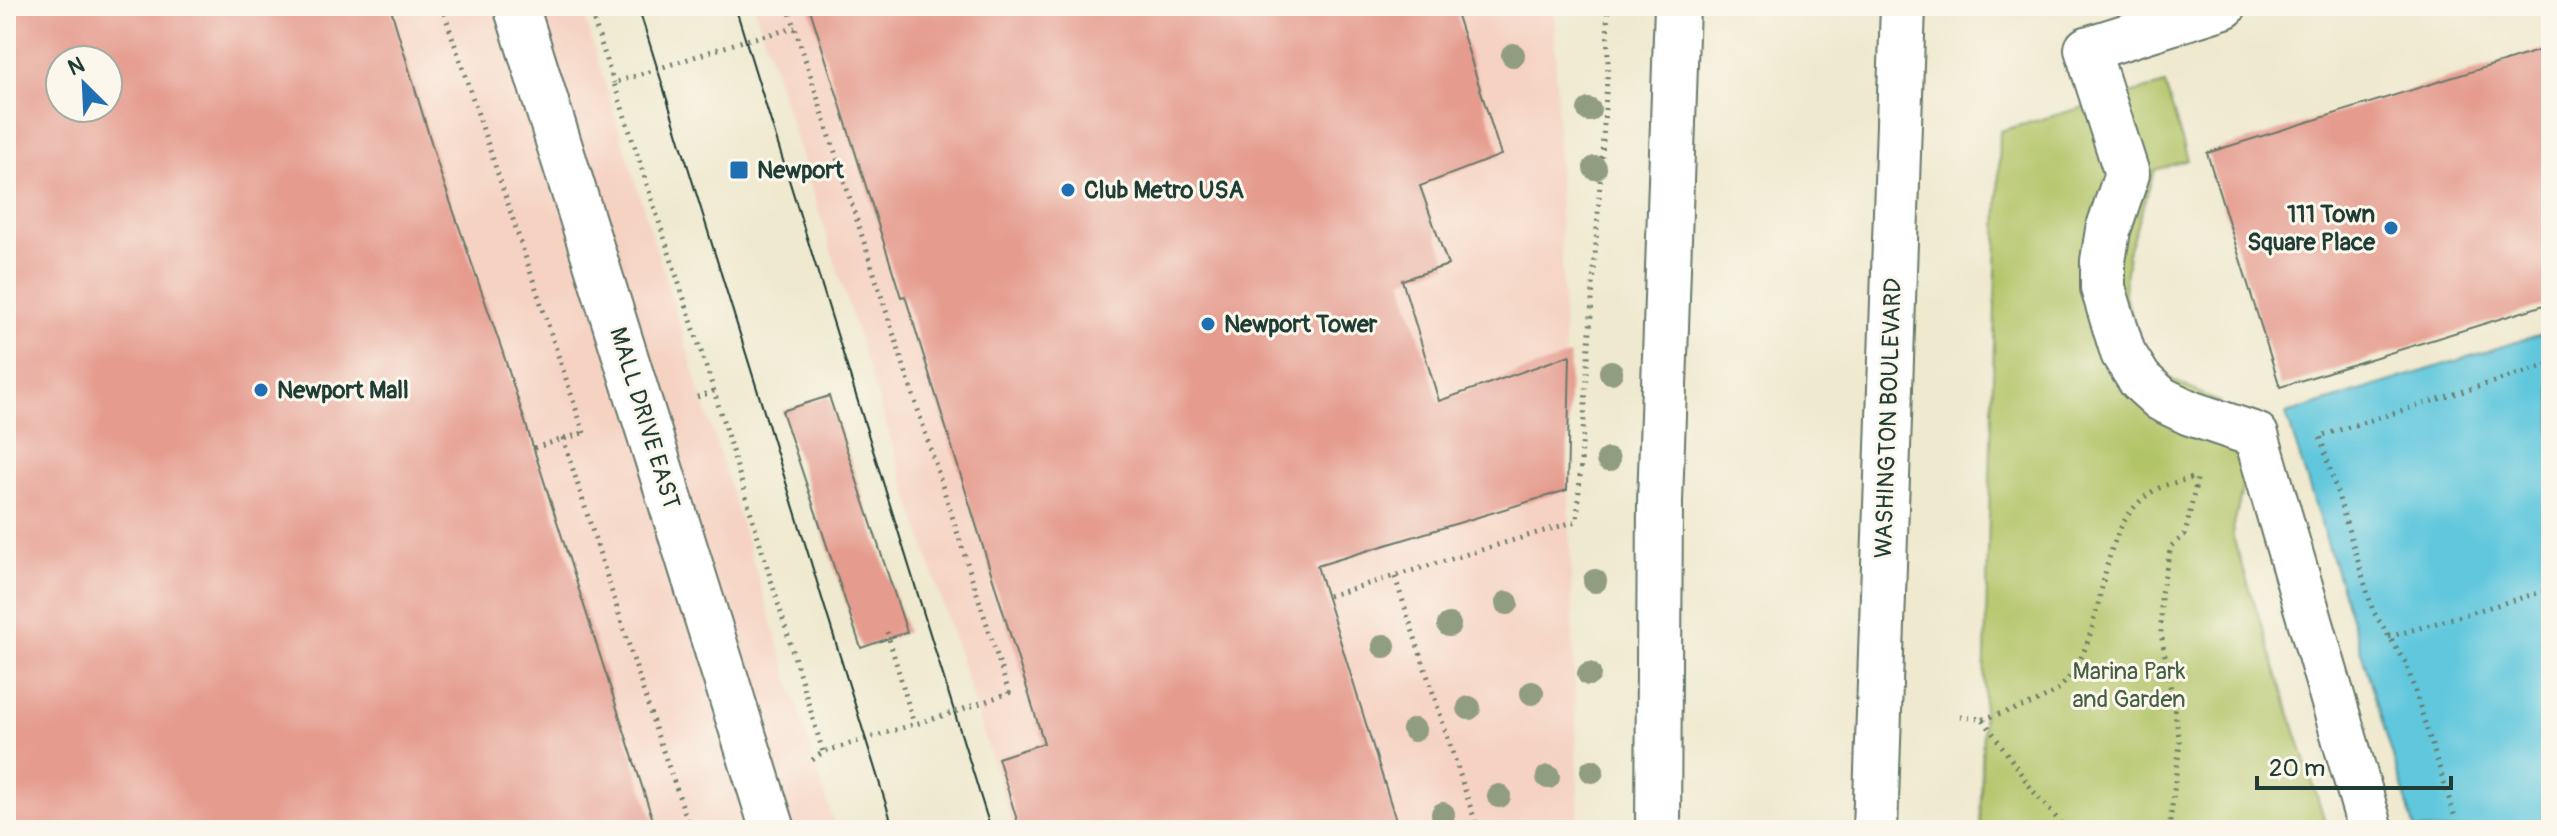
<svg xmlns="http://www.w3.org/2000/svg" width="2557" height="836" viewBox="0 0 2557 836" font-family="Pangolin,sans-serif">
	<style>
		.built { fill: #f5d2c2; fill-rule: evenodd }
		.green { fill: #b2c468; stroke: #68804e; stroke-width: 2 }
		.water { fill: #60c7dd; stroke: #408288; stroke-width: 2 }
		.building { fill: #e59c8f; fill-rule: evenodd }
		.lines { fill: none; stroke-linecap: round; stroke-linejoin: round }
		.pedestrian-casing { stroke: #68796a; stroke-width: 48 }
		.minor-casing { stroke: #68796a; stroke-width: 48 }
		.tertiary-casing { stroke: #68796a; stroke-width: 48 }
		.path { stroke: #68796a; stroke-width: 5; stroke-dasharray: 2 6; stroke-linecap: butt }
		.pedestrian { stroke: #fff; stroke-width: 44 }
		.minor { stroke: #fff; stroke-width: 44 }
		.tertiary { stroke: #fff; stroke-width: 44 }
		.tram { stroke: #1f3d34; stroke-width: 2 }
		.tree { fill: #919d81 }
		.poi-dot { fill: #1f6fb2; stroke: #fbf7ec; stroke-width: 3 }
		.labels { text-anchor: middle; stroke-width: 6; stroke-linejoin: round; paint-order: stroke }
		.poi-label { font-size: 24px; font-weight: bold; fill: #1f3d34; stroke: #fbf7ec; text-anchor: start }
		.street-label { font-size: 24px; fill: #1f3d34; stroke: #fbf7ec }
		.park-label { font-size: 24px; fill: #445f41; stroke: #fbf7ec }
	</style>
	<rect width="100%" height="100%" fill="#fbf7ec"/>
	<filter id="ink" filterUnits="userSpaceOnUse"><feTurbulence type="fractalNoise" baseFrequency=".0125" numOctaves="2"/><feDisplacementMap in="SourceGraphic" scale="16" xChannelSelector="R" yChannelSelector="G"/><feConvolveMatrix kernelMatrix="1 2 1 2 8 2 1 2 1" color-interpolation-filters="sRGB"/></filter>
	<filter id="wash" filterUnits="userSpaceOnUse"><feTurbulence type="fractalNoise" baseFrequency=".006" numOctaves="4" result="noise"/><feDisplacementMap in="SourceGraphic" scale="32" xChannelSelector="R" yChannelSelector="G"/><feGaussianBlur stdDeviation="1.8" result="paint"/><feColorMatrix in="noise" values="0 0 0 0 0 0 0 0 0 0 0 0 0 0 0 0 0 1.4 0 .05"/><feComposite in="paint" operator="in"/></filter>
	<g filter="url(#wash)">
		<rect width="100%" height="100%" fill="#efe9cf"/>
		<!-- built -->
		<g class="built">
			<path d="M6,6h575l255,824h-830zM60,60h48v48h-48z"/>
			<path d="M754,6h800l25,824h-565z"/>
		</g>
		<!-- green -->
		<path class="green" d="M2165,84l23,76 -33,10 -27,82 -4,40 16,49 32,39 46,22 33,47 -19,85 96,296h-348l20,-699z"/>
		<!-- water -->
		<path class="water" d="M2551,331v499h-136l-63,-209 -66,-207z"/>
		<g id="blocks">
			<!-- building -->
			<g class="building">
				<path d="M6,6h384l51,169 61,175 154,480h-650zM60,60h48v48h-48z"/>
				<path d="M809,6h645l47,149 -81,31 28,79 -46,15 37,121 131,-46 -3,135 -250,76 82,264h-379l-22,-72 46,-15 -139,-447 -4,1z"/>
				<path d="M2551,47v256l-271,84 -73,-234z"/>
				<path d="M829,396l78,236 -46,16 -79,-237z"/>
			</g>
		</g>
	</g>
	<g filter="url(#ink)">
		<use href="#blocks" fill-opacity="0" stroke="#68796a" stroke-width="2"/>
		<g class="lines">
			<!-- pedestrian casing -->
			<g class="pedestrian-casing">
				<path id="pedestrian" d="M2224,6l-137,43 40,125 -19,56 -5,31v27l20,65 17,27 21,19 29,14 66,22 115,395"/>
			</g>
			<!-- minor casing -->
			<g class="minor-casing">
				<path id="minor" d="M516,6l257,824"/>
			</g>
			<!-- tertiary casing -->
			<g class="tertiary-casing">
				<g id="tertiary">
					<path d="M1658,830l2,-328 17,-496"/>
					<path d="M1875,830l28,-824"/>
				</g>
			</g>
			<!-- path -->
			<g class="path">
				<path d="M442,6l142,427"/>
				<path d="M589,6l25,77"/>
				<path d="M788,6l221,687 -54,19 -132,40 -12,9"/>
				<path d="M714,391l-100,-308 132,-43 49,-12"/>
				<path d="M697,397l17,-6 109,361"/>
				<path d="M563,438l94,296 34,96"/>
				<path d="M534,448l52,-16"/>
				<path d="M1395,577l83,253"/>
				<path d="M1328,596l249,-75 31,-456 -1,-59"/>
				<path d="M887,632l27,92"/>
				<path d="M2389,637l162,-48"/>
				<path d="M1960,717l23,2 50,72 34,39"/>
				<path d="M1983,719c28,-10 64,-15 83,-38 47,-56 24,-152 89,-191 12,-7 28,-9 41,-13"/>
				<path d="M2169,830l11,-87 -19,-110v-40l10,-47 14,-11 13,-60"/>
				<path d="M2459,830l-53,-167 -33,-52 -53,-175 231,-72"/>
			</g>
			<!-- pedestrian -->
			<use href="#pedestrian" class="pedestrian"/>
			<!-- minor -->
			<use href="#minor" class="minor"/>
			<!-- tertiary -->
			<use href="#tertiary" class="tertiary"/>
			<!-- tram -->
			<g class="tram">
				<path d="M638,6l256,824"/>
				<path d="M735,6l256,824"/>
			</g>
		</g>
		<!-- trees -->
		<g class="tree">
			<circle cx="1513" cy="55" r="12"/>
			<circle cx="1589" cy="110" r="12"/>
			<circle cx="1595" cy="168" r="12"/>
			<circle cx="1611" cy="372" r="12"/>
			<circle cx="1608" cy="460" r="12"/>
			<circle cx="1595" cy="581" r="12"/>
			<circle cx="1507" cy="603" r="12"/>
			<circle cx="1449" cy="625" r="12"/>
			<circle cx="1384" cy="646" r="12"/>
			<circle cx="1589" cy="674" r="12"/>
			<circle cx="1532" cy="693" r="12"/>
			<circle cx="1469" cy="708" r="12"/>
			<circle cx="1414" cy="730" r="12"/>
			<circle cx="1592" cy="771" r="12"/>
			<circle cx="1548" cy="777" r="12"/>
			<circle cx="1499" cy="796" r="12"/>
			<circle cx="1443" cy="814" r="12"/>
		</g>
	</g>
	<!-- markers -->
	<g class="poi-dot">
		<rect x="729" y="160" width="20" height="20" rx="4"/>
		<circle cx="1068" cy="190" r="8"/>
		<circle cx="2391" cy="228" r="8"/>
		<circle cx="1208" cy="324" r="8"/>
		<circle cx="261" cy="390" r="8"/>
	</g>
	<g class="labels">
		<!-- poi labels -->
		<g class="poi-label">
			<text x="757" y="178">Newport</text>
			<text x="1084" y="198">Club Metro USA</text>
			<text x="2375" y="222" text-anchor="end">111 Town<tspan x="2375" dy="28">Square Place</tspan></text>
			<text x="1224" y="332">Newport Tower</text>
			<text x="277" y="398">Newport Mall</text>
		</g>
		<!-- street labels -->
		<g class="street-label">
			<text transform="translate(645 418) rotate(73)" y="8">MALL DRIVE EAST</text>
			<text transform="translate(1888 418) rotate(-88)" y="8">WASHINGTON BOULEVARD</text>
		</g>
		<!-- park labels -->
		<g class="park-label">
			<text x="2129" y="679">Marina Park<tspan x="2129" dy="28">and Garden</tspan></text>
		</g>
	</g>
	<!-- margin -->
	<rect width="2557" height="836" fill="none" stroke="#fbf7ec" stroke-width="32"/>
	<!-- north arrow -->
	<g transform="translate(84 84) rotate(336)"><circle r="38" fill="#fbf7ec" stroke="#a3ada2" stroke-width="2"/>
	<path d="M0-6L14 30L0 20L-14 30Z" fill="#1f6fb2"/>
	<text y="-12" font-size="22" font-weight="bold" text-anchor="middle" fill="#1f3d34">N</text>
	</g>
	<!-- scale -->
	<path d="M2257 776v12h194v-12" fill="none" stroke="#1f3d34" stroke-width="4"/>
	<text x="2269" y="776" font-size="24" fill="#1f3d34" stroke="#fbf7ec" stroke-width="6" paint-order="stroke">20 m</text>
</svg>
